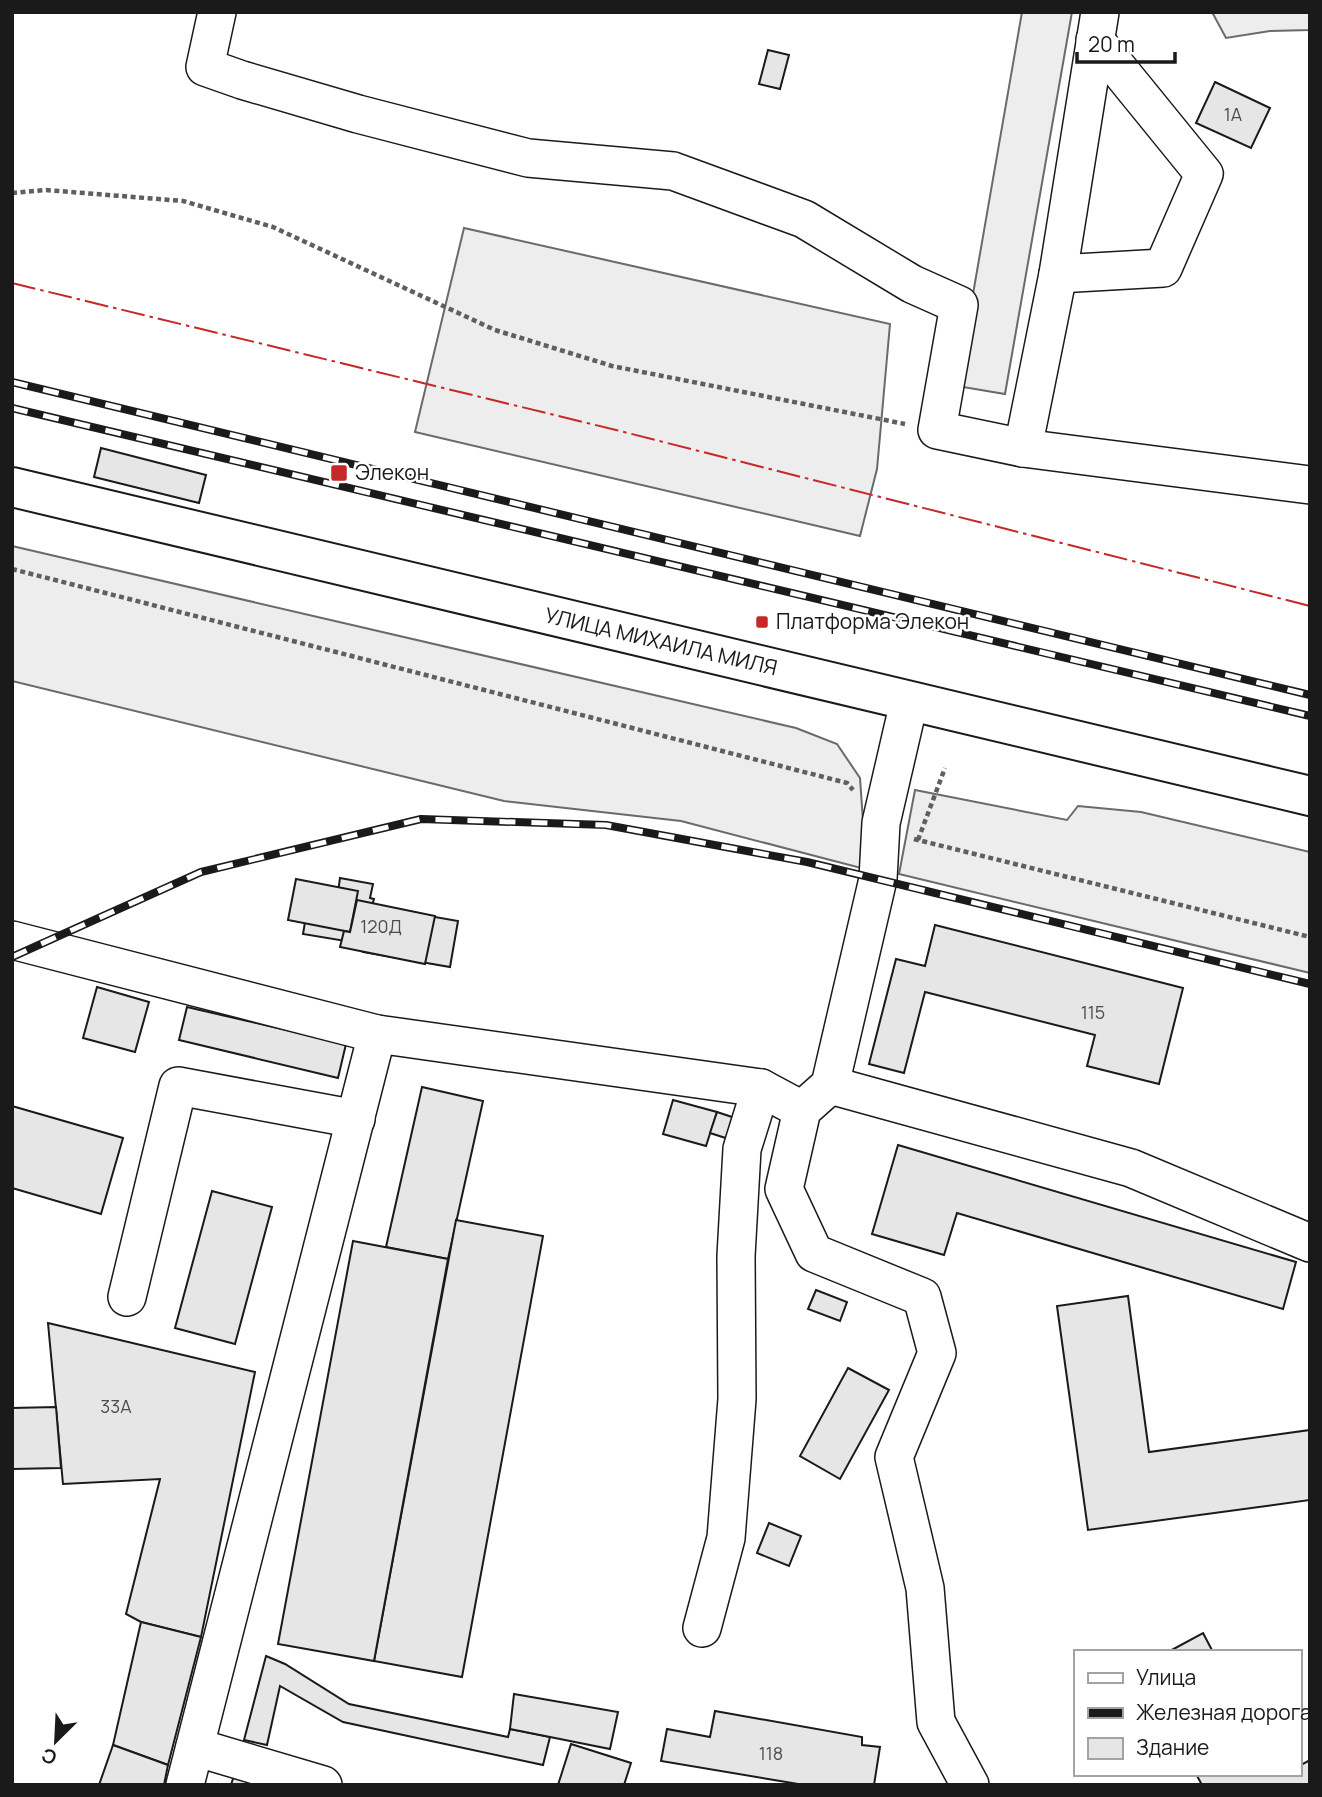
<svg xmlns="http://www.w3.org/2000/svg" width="1322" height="1797" viewBox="0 0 1322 1797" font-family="Manrope,sans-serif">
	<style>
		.built { fill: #ededed; stroke: #6a6a6a; stroke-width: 2 }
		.building { fill: #e6e6e6; stroke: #1a1a1a; stroke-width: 2 }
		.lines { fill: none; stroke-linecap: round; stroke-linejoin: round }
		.minor-casing { stroke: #1a1a1a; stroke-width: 40 }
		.major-casing { stroke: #1a1a1a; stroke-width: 42 }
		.path { stroke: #5f5f5f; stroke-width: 4.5; stroke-dasharray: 5 3.5; stroke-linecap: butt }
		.minor { stroke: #fff; stroke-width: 37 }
		.major { stroke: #fff; stroke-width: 38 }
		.rail-casing { stroke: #1a1a1a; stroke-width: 8 }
		.rail { stroke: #fff; stroke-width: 5; stroke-dasharray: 16; stroke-linecap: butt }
		.power { stroke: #c62828; stroke-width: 2; stroke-dasharray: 24 5 3.5 5; stroke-linecap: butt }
		.poi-dot { fill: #c62828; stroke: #fff; stroke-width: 2.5 }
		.labels { text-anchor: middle; stroke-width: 5; stroke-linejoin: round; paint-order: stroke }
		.number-label { font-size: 18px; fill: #4d4d4d }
		.poi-label { font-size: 21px; fill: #1a1a1a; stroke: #fff; text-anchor: start }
		.street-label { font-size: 21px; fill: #1a1a1a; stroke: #fff }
	</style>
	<rect width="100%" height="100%" fill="#fff"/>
	<!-- built -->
	<g class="built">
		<path d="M1022,12h50l-67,382 -48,-8z"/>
		<path d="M1212,12h98v18l-40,1 -44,7z"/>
		<path d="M464,228l426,96 -13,145 -17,67 -445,-104z"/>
		<path d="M12,546l784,182 41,16 23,34 3,43 -2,47 -180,-47 -177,-20 -492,-120z"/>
		<path d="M915,790l152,30 11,-14 63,6 169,40v121l-411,-99z"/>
	</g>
	<!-- building -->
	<g class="building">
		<path d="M768,50l21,5 -9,34 -21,-5z"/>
		<path d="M1215,82l55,26 -19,40 -55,-25z"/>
		<path d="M101,448l105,27 -7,28 -105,-26z"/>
		<path d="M340,878l33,6 -3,14 4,1 -2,7 86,15 -8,46 -87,-15 1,-8 -61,-10 8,-47 27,5z"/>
		<path d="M296,879l62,12 -8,41 -62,-12z"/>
		<path d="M357,900l78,16 -10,48 -85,-17 4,-16 6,1z"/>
		<path d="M935,925l248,63 -24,96 -72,-18 8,-31 -170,-43 -21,81 -35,-9 27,-105 29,7z"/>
		<path d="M97,987l52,15 -14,50 -52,-14z"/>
		<path d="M187,1007l159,37 -8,34 -159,-38z"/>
		<path d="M422,1087l61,14 -35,158 -62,-12z"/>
		<path d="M673,1100l44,12 -11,34 -43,-12z"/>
		<path d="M12,1106l111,32 -22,76 -89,-26z"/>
		<path d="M717,1112l24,8 -6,21 -25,-8z"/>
		<path d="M898,1145l398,117 -13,47 -326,-96 -13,42 -72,-21z"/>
		<path d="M212,1191l60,16 -37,137 -60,-16z"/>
		<path d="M456,1220l87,16 -81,441 -88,-16z"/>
		<path d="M353,1241l95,18 -74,402 -96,-17z"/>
		<path d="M816,1290l31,12 -7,19 -32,-12z"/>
		<path d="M1128,1296l21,156 161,-22v70l-222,30 -31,-224z"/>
		<path d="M48,1323l207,49 -54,265 -60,-15 -15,-8 34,-135 -97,5z"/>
		<path d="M848,1368l41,22 -49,89 -40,-23z"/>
		<path d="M56,1407l5,61 -49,1v-61z"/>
		<path d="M769,1523l32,13 -12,30 -32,-13z"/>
		<path d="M141,1622l60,15 -33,128 -55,-20z"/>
		<path d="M1203,1633l10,19h-45z"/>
		<path d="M266,1656l19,8 64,40 159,33 2,-8 40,8 -7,28 -200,-43 -63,-36 -13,59 -23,-5z"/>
		<path d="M514,1694l104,18 -8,37 -100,-20z"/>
		<path d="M715,1711l147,26v8l18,2 -6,38h-70l-143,-24 6,-32 43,8z"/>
		<path d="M571,1744l60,19 -7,22h-66z"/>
		<path d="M113,1745l55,20 -4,20h-65z"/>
		<path d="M1310,1760v25h-108l-6,-11h82l1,2 20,-2v-8z"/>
		<path d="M236,1769l53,16h-58z"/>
	</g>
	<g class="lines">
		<!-- minor casing -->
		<g class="minor-casing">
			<g id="minor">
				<path d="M217,12l-12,55 37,13 116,34 170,44 145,13 131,48 108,65 47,21 -22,125 86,18 287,37"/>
				<path d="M1058,274l105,-6 41,-94 -109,-134"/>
				<path d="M1023,448l35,-174 42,-262"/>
				<path d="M909,702l-28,121 -3,56 -48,206 -28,25 -18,79 30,64 108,44 15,56 -43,104 31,131 11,134 34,63"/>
				<path d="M12,940l365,94"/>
				<path d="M830,1085l301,83 179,75"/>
				<path d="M127,1297l51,-211 178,33"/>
				<path d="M702,1628l24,-90 11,-139 -1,-143 6,-107 19,-61"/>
				<path d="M195,1747l128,38"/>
				<path d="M185,1785l192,-751 384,54 41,22"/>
			</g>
		</g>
		<!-- major casing -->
		<g class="major-casing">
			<path id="major" d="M12,487l1298,309"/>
		</g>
		<!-- path -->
		<g class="path">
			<path d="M12,193l34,-3 137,11 90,26 222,103 117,36 293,58"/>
			<path d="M12,569l835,214 6,7"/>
			<path d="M914,839l396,98"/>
			<path d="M918,840l27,-72"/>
		</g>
		<!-- minor -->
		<use href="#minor" class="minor"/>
		<!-- major -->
		<use href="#major" class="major"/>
		<!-- rail casing -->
		<g class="rail-casing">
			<g id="rail">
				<path d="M12,382l1298,313"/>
				<path d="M12,408l1298,308"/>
				<path d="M12,957l189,-85 220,-53 185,6 201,37 503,122"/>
			</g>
		</g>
		<!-- rail -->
		<use href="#rail" class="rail"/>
		<!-- power -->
		<path class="power" d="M12,283l604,147 694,176"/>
	</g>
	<!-- markers -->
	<g class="poi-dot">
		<rect x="330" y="464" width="18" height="18" rx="3.5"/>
		<rect x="755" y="615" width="14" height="14" rx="3.5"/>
	</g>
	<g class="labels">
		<!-- number labels -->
		<g class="number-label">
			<text x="1233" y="121">1А</text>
			<text x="381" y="933">120Д</text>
			<text x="1093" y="1019">115</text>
			<text x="116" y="1413">33А</text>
			<text x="771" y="1760">118</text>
		</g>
		<!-- poi labels -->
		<g class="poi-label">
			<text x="355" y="480">Элекон</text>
			<text x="776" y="629">Платформа Элекон</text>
		</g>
		<!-- street labels -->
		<g class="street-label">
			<text transform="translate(661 642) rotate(13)" y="7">УЛИЦА МИХАИЛА МИЛЯ</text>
		</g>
	</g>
	<!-- border -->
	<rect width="1322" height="1797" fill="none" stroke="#1a1a1a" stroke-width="28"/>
	<!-- legend -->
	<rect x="1074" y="1650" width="228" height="126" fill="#ffffff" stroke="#a3a3a3" stroke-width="2"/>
	<rect x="1088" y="1673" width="35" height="10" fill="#ffffff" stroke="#a3a3a3" stroke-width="2"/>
	<text x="1136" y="1685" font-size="21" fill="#1a1a1a">Улица</text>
	<rect x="1088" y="1708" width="35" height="10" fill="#1a1a1a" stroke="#a3a3a3" stroke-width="2"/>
	<text x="1136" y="1720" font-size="21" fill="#1a1a1a">Железная дорога</text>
	<rect x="1088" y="1738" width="35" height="21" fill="#e6e6e6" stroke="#a3a3a3" stroke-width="2"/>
	<text x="1136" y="1755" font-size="21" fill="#1a1a1a">Здание</text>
	<!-- north arrow -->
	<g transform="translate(56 1741) rotate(204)" stroke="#ffffff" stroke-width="5" paint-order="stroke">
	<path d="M0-5L12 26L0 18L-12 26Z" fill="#1a1a1a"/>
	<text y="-10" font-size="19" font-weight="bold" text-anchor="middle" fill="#1a1a1a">С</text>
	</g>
	<!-- scale -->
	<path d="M1077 52v10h98v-10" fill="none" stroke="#1a1a1a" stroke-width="3.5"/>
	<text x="1088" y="52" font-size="21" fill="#1a1a1a" stroke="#ffffff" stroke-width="5" paint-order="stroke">20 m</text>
</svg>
